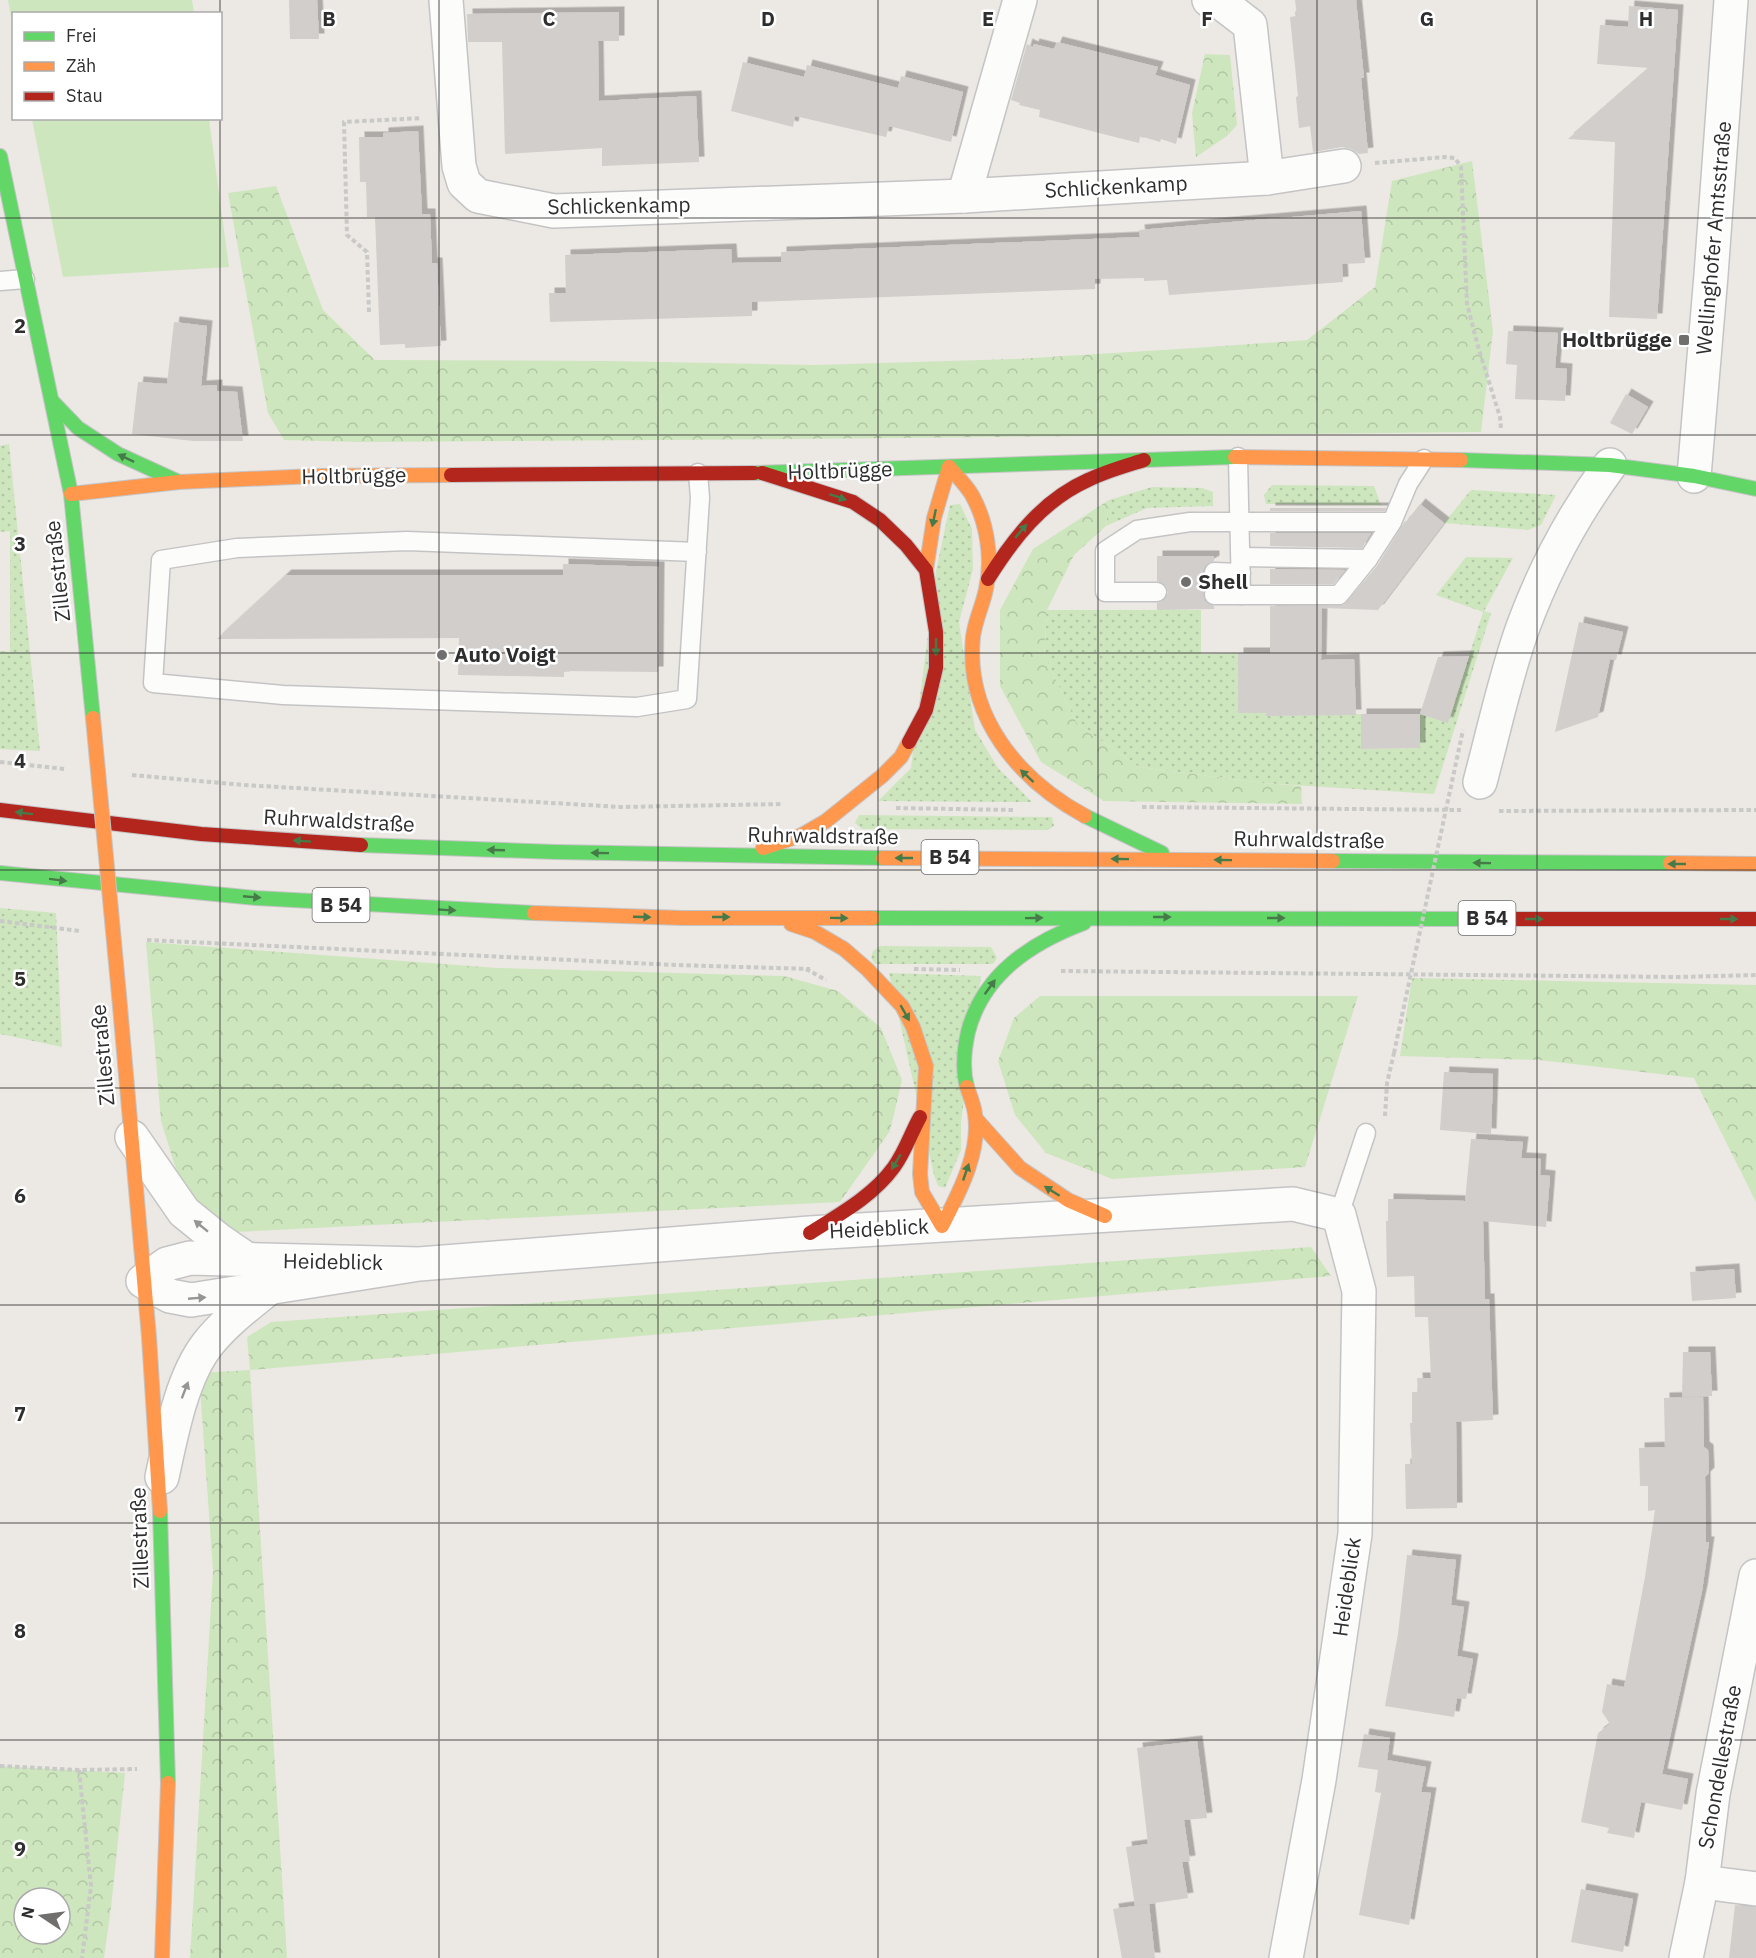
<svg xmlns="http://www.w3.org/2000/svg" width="1756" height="1958" viewBox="0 0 1756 1958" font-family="'IBM Plex Sans',sans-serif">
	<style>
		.grass { fill: url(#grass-dots) }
		.forest { fill: url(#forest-crowns); fill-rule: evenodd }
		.garden { fill: #cee6be }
		.building { fill: #d1cecb; filter: url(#shadow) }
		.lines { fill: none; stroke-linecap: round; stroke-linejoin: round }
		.lane-casing { stroke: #c5c4c5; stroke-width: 21 }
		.street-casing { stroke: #c5c4c5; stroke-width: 36 }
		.fast-casing { stroke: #c5c4c5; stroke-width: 16 }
		.slow-casing { stroke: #c5c4c5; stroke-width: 16 }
		.jam-casing { stroke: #c5c4c5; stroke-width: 16 }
		.path { stroke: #c9c9c8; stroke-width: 4; stroke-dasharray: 4.5 3; stroke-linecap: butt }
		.lane { stroke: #fcfcfb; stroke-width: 18 }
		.street { stroke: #fcfcfb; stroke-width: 33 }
		.fast { stroke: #63d668; stroke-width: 14 }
		.slow { stroke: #ff974d; stroke-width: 14 }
		.jam { stroke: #b3261e; stroke-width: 14 }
		.slow-bridge-casing { stroke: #c5c4c5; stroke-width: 16; stroke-linecap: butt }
		.path-bridge { stroke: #c9c9c8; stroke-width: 4; stroke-dasharray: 4.5 3; stroke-linecap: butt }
		.slow-bridge { stroke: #ff974d; stroke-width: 14 }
		.oneway { fill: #467a48 }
		.oneway2 { fill: #959594 }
		.grid { fill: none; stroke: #2e2e2e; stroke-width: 1.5; stroke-opacity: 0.55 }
		.poi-dot { fill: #706f6e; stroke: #fff; stroke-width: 2 }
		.labels { text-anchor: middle; stroke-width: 5; stroke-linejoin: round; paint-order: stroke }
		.shield { fill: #fff; stroke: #6d6d6d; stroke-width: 1.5 }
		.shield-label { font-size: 20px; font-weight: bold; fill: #2e2e2e }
		.street-label { font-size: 21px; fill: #2e2e2e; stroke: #fff }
		.poi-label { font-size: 21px; font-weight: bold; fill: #2e2e2e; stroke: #fff; text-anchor: start }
		.grid-label { font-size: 20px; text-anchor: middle; font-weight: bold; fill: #2e2e2e; stroke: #fff; stroke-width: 5; stroke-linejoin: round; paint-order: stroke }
	</style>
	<defs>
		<pattern id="grass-dots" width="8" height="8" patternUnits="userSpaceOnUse" patternTransform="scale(1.5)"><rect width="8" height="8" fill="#cee6be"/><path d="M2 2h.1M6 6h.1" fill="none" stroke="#b1c6a4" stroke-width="1.8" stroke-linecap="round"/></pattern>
		<pattern id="forest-crowns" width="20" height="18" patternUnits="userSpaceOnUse" patternTransform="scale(1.5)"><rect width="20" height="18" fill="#cee6be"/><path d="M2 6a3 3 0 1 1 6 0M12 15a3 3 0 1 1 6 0" fill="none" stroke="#b1c6a4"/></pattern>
		<filter id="shadow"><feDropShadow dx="5.5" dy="-5.5" stdDeviation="0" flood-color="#0004"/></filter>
	</defs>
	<rect width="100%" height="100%" fill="#ece8e4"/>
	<!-- grass -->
	<g class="grass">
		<path d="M9,444l31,307 -40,-2v-98l10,1v-121l-10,1v-86z"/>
		<path d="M1272,485l102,1 7,19 -115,-1 -2,-9z"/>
		<path d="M1152,487l50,1 11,4v14l-66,2 -41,18 3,-26z"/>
		<path d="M1471,490l85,5 -15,30 -13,5 -84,-7z"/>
		<path d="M960,504l12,25 1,40 -14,53 16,108 23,38 34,34 -154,-1 33,-33 25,-197 14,-66z"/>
		<path d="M1466,557l47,1 -29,53 7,2 -57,181 -170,-11 -125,-16 -62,-43 -33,-69 3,-45h154v44l37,-1 29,63 94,-2v35l59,-1v-34l28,8 35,-110 -47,-17z"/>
		<path d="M859,815l193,2 2,9 -6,4 -186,-1 -7,-6z"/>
		<path d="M0,908l56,5 6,134 -62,-13z"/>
		<path d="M880,946l111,1 6,11 -4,6h-118l-4,-6 2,-7z"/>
		<path d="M889,973l92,3 -20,146v28l-16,38 -7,-2 -4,-11z"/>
	</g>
	<!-- forest -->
	<g class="forest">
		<path d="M1205,54l25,1 7,70 -10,11 -31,21 -4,-44z"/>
		<path d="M1472,161l21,170 -12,101 -683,7 -439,3 -75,-2 -16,-27 -40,-220 48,-7 47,124 52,50 233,1 207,4 200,-6 180,-11 112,-8 68,-53 17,-106z"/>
		<path d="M1109,500l-3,26 -32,29 -27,55 -3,45 33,69 62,43 125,16 37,3 1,18 -198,-3 -63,-39 -41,-76v-76l33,-61z"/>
		<path d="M146,942l352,26 286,8 54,15 43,37 21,52 -12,51 -50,71 -606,30 -51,-40 -22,-71z"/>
		<path d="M1412,978l344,7v217l-62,-124 -155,-18 -139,-4z"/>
		<path d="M1040,996h318l-53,171 -193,12 -66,-26 -31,-38 -17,-54 16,-43z"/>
		<path d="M1311,1247l20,29 -1081,94 37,588h-97l23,-387 -14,-198 51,-3 -3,-33 24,-15z"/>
		<path d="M0,1766l125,7 -14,135 -7,50h-104zM24,1898h36v36h-36z"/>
	</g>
	<!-- garden -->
	<g class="garden">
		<path d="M8,0h184l2,13 -180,1 -1,13z"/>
		<path d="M32,119h177l20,148 -166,10z"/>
	</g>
	<!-- building -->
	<g class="building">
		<path d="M289,0h28l2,39h-29z"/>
		<path d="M1295,0h61l8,78h-3l7,75 -9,1 -8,-5 -9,-2 -29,5 -3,-26 -11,2 -3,-31 2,-1 -8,-79 7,-1z"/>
		<path d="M1629,6l49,4 -21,309 -48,-2 6,-175 -47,-3 81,-71 -52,-4 3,-39 28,2z"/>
		<path d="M619,12v29h-21l1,60 97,-5 3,66 -97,4v-18l-97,6 -3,-112h-34l-1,-28z"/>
		<path d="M1057,42l101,25 -3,8 35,10 -14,59 -15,-5 -1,3 -20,-6 -1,7 -40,-10 -60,-16 1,-7 -21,-5 1,-2 -9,-3 16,-56 6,3 1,-3 20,5z"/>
		<path d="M743,62l61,15 3,-12 91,23 3,-12 62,16 -12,50 -62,-16 -3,11 -91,-21 -2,11 -62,-16z"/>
		<path d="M418,131l4,83h8l2,49h5l4,83 -36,2v-4l-25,1 -5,-128h-8l-1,-35h-6l-1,-45h24v-4z"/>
		<path d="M1361,211l4,52 -23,1 1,18 -174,13 -2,-15 -23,1v-3l-49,1v10l-343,13v14l-202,6 -1,-29h17l-1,-38 166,-6 1,14 49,-1v-10l359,-15 -1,-7z"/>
		<path d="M174,322l33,4 -6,60 16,-1v6l20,1 6,49h-50l-61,-7 6,-52 29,2z"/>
		<path d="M1508,331l50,2 -3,35 12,1 -2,32 -50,-2 2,-34 -11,-1z"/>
		<path d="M1626,394l22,13 -16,27 -22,-11z"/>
		<path d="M1420,504l24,19 -66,87 -56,-2 -1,52 33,-1 2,56 -90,1v-3h-28v-60h32v-47l74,-1 33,-39 28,-45 1,1z"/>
		<path d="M1270,508h116l-1,3h-115z"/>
		<path d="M1270,533h101l-9,15 -92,-2z"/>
		<path d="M1157,556h57v5l-9,5 -2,6 5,9 6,2 -6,3 -5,8 2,7 9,5v3l-57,1v-7l6,-2 5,-8 -2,-7 -9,-5z"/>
		<path d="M563,564l96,3 -1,105 -94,-1v6l-106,-2 1,-37 -242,1 69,-64h277z"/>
		<path d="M1270,569l75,1 -11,14h-64z"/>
		<path d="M1579,622l44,10 -7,28 -6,-1 -12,58 -43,15z"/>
		<path d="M1469,656l-21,67 -28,-9 18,-57z"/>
		<path d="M1361,714h59v34l-59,1z"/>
		<path d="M1444,1072l49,2 -2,60 -51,-4z"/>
		<path d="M1471,1139l52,3 -2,16 20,1 -1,16 10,1 -4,51 -63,-6 2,78h4l4,121 -37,2 1,86 -51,1 -1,-45h7l-2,-41h2v-31h6l-1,-14h14l-3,-61h-13l-1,-41 -27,1 -1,-56h2v-22l77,2z"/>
		<path d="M1734,1269l2,29 -44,3 -2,-29z"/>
		<path d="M1683,1352h27l2,44 -30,1z"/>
		<path d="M1703,1397l1,50 4,3 1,23 -4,4 1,65h3l-7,49 -40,183 26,5 -6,31 -41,-8 -7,36 -27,-5 2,-5 -28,-6 17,-89 12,-9 -8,-12 5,-28 17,3 21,-110 10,-67 -7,1v-25h-8l-1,-38 26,-1 -1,-49z"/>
		<path d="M1407,1555l49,5 -5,45 13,2 -7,49 16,3 -7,40 -9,-1 -3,19 -69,-11 13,-72z"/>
		<path d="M1364,1734l26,4 -3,22 39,7 -5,25 10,1 -22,132 -50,-10 22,-122 -6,-1 3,-22 -20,-3z"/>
		<path d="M1197,1741l10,77 -23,2 6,41 -8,1 6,36 -53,8 -9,-59 22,-3 -11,-96z"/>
		<path d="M1581,1889l52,10 -10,53 -52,-10z"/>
		<path d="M1149,1904l6,54h-33l-9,-49z"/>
		<path d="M1735,1905l21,2v51h-27z"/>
	</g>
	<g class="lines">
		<!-- lane casing -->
		<g class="lane-casing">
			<g id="lane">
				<path d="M0,281l25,-2"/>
				<path d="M1238,457l3,138"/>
				<path d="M697,552l-290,-11 -170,7 -76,12 -8,123 130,12 354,12 50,-8 13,-201 -2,-25"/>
				<path d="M1241,557l127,2"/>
				<path d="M1214,572l27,1"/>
				<path d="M1157,592h-52v-41l32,-21 53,-8h202"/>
				<path d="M1214,595h125l29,-36 24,-37 16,-38 16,-25"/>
				<path d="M1339,1215l27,-82"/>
			</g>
		</g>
		<!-- street casing -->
		<g class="street-casing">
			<g id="street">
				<path d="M446,0l13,166 5,17 14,13 76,15 410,-15 303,-18 77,-12"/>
				<path d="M1209,0l11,2 30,23 17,153"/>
				<path d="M964,196l56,-196"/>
				<path d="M1694,476l17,-201 20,-275"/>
				<path d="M1480,782c14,-52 25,-105 43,-155 21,-57 51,-113 87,-162"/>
				<path d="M132,1137l52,75 36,29 28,19"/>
				<path d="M419,1264l-229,-6 -23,6 -24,17 27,15 21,4 228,-36 391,-31 483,-29 46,11 20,76 -4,243 -36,246 -33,178"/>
				<path d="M162,1477c9,-41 19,-98 45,-132 17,-22 40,-39 62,-57"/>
				<path d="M1702,1882l54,7"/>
				<path d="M1686,1958l16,-76 11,-88 43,-218"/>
			</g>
		</g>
		<!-- fast casing -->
		<g class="fast-casing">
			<g id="fast">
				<path d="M0,156l71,338 22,224"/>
				<path d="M53,402l25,26 40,26 59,27"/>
				<path d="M1461,460l149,5 84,11 62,13"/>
				<path d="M754,473l481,-16"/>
				<path d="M1085,816l77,37"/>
				<path d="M361,845l194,7 328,6"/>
				<path d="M1333,861l337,2"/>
				<path d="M0,873l256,25 278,15"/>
				<path d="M873,918l625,1"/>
				<path d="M967,1087c-5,-18 -3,-37 1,-55 15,-58 63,-89 116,-109"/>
				<path d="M160,1511l8,272"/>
			</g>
		</g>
		<!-- slow casing -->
		<g class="slow-casing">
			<g id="slow">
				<path d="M1235,457l226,3"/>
				<path d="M949,467c8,9 17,18 23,28 15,27 21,64 14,94 -3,16 -11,31 -13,48 -8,80 46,143 112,179"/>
				<path d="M71,494l108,-12 136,-6 136,-1"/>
				<path d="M926,570l8,-52 15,-51"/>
				<path d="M763,848l39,-13 24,-14 56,-45 19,-19 8,-15"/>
				<path d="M883,858l450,3"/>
				<path d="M1670,863l86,1"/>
				<path d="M534,913l149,5h190"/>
				<path d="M791,924l24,8 29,17 23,20 35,37 11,21 13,39 -6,108 2,18 20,34c17,-33 39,-74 33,-112 -1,-9 -5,-18 -8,-27"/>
				<path d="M119,995l30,342 11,174"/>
				<path d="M977,1120l43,48 48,32 37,16"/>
				<path d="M162,1958l6,-175"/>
			</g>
		</g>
		<!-- jam casing -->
		<g class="jam-casing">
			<g id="jam">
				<path d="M762,473l91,29 27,18 26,25 20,25 10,62v36l-10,42 -17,32"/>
				<path d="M451,475l303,-2"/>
				<path d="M988,579c25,-40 55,-79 100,-99 18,-9 37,-14 56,-20"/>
				<path d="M0,810l201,24 160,11"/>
				<path d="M1498,919h258"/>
				<path d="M810,1233c30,-19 63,-37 84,-66 11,-15 17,-34 26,-50"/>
			</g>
		</g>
		<!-- path -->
		<g class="path">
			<path d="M1375,163l70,-6 10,1 6,9 6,137 12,46 21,67 1,12"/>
			<path d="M369,312l-2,-60 -20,-17 -3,-113 78,-4"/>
			<path d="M0,762l65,7"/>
			<path d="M132,775l112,10 377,22 162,-3"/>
			<path d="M1142,807l319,3"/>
			<path d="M896,808l118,2"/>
			<path d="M1499,811l257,-1"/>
			<path d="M0,921l80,10"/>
			<path d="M147,940l528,25 135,4"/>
			<path d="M806,969l20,11"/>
			<path d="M914,969l46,1"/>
			<path d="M1061,971l616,6 79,-2"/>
			<path d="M1385,1116l2,-33 7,-30"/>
			<path d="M0,1766l79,4 58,-1"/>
			<path d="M79,1770l12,116 -9,72"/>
		</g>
		<!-- lane -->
		<use href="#lane" class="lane"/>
		<!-- street -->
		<use href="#street" class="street"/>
		<!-- fast -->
		<use href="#fast" class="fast"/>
		<!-- slow -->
		<use href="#slow" class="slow"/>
		<!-- jam -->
		<use href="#jam" class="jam"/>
		<!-- slow-bridge casing -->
		<g class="slow-bridge-casing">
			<path id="slow-bridge" d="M93,718l26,277"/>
		</g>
		<!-- path-bridge -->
		<path class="path-bridge" d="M1394,1053l69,-323"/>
		<!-- slow-bridge -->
		<use href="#slow-bridge" class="slow-bridge"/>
	</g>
	<!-- one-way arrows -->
	<defs><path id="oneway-solid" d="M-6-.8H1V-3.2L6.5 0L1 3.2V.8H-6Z" transform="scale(1.5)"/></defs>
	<g class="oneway">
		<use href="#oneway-solid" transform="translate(126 458) rotate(-155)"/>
		<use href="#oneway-solid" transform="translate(838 497) rotate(19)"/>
		<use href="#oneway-solid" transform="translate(934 518) rotate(102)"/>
		<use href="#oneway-solid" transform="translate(1021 531) rotate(-50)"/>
		<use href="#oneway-solid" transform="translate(936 647) rotate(91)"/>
		<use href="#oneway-solid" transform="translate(1027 776) rotate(-137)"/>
		<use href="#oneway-solid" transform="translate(24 813) rotate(-173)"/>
		<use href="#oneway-solid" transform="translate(302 841) rotate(-176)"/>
		<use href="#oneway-solid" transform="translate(496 850) rotate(-178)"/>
		<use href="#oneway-solid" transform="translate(600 853) rotate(-179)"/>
		<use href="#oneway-solid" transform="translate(904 858) rotate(180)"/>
		<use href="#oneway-solid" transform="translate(1120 859) rotate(-179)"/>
		<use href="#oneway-solid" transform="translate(1223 860) rotate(-179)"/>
		<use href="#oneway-solid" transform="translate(1482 863) rotate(-179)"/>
		<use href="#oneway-solid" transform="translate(1677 864) rotate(180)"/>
		<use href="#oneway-solid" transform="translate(58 880) rotate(7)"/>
		<use href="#oneway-solid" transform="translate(252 897) rotate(5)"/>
		<use href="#oneway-solid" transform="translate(447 910) rotate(3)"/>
		<use href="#oneway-solid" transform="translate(642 917) rotate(2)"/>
		<use href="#oneway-solid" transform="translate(721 917)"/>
		<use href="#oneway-solid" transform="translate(1162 917)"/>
		<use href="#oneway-solid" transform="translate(839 918) rotate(1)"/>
		<use href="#oneway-solid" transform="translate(1034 918) rotate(-1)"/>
		<use href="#oneway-solid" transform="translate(1276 918)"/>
		<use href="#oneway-solid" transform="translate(1534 919)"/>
		<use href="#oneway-solid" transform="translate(1729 919)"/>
		<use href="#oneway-solid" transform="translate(990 987) rotate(-54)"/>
		<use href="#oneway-solid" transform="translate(905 1013) rotate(60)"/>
		<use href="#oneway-solid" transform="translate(896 1162) rotate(121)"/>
		<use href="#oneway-solid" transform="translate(966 1172) rotate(-71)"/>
		<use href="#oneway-solid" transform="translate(1052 1191) rotate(-148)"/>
	</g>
	<g class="oneway2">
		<use href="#oneway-solid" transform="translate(201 1226) rotate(-141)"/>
		<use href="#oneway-solid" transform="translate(197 1298) rotate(-5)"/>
		<use href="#oneway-solid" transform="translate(185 1390) rotate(-69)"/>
	</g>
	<!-- grid -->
	<path class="grid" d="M220,0v14M439,0v1958M658,0v1958M878,0v1958M1098,0v1958M1317,0v1958M1537,0v1958M220,118v1840M0,218h1756M0,435h1756M0,653h1756M0,870h1756M0,1088h1756M0,1305h1756M0,1523h1756M0,1740h1756"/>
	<!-- markers -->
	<g class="poi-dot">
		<rect x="1678" y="334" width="12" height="12" rx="3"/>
		<circle cx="1186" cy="582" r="6"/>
		<circle cx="442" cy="655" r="6"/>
	</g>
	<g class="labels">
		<!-- shield labels -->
		<g class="shield">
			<rect x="921.5" y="840" width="57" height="34" rx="4.5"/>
			<rect x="312.5" y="888" width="57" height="34" rx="4.5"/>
			<rect x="1458.5" y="901" width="57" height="34" rx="4.5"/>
		</g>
		<g class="shield-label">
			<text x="950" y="864">B 54</text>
			<text x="341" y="912">B 54</text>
			<text x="1487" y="925">B 54</text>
		</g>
		<!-- street labels -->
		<g class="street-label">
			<text transform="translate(1116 187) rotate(-3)" y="7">Schlickenkamp</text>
			<text transform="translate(619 206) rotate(-1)" y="7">Schlickenkamp</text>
			<text transform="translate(1714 238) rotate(-85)" y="7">Wellinghofer Amtsstraße</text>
			<text transform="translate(840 471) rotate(-2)" y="7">Holtbrügge</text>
			<text transform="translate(354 476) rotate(-1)" y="7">Holtbrügge</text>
			<text transform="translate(58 571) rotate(-96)" y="7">Zillestraße</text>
			<text transform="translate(339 821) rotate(3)" y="7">Ruhrwaldstraße</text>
			<text transform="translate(823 836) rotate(1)" y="7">Ruhrwaldstraße</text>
			<text transform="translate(1309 840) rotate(1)" y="7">Ruhrwaldstraße</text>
			<text transform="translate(103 1055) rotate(-95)" y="7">Zillestraße</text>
			<text transform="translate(879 1229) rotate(-3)" y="7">Heideblick</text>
			<text transform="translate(333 1262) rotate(1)" y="7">Heideblick</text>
			<text transform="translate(140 1538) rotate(-92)" y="7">Zillestraße</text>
			<text transform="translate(1347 1587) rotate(-82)" y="7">Heideblick</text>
			<text transform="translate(1720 1767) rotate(-80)" y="7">Schondellestraße</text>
		</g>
		<!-- poi labels -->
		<g class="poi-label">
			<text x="1672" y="347" text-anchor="end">Holtbrügge</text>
			<text x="1198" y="589">Shell</text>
			<text x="454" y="662">Auto Voigt</text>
		</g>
	</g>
	<g class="grid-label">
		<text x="329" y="26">B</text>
		<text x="549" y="26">C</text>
		<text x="768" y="26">D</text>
		<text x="988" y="26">E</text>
		<text x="1207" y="26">F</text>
		<text x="1427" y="26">G</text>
		<text x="1646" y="26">H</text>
		<text x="20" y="333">2</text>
		<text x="20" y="551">3</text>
		<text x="20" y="768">4</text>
		<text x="20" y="986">5</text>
		<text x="20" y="1203">6</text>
		<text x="20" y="1421">7</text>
		<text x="20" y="1638">8</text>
		<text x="20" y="1856">9</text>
	</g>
	<!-- legend -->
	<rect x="12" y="12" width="210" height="108" fill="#ffffff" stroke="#ababab" stroke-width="1.5"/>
	<rect x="24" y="32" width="30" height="9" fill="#63d668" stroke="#ababab" stroke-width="1.5"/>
	<text x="66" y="42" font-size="18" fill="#2e2e2e">Frei</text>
	<rect x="24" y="62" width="30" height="9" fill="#ff974d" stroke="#ababab" stroke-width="1.5"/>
	<text x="66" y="72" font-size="18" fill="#2e2e2e">Zäh</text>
	<rect x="24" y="92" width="30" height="9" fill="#b3261e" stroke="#ababab" stroke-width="1.5"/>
	<text x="66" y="102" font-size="18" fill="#2e2e2e">Stau</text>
	<!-- north arrow -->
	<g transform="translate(42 1916) rotate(283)"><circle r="28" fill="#ffffff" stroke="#ababab" stroke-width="1.5"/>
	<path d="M0-4.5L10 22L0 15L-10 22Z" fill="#706f6e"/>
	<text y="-9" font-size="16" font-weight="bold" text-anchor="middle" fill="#2e2e2e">N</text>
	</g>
</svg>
